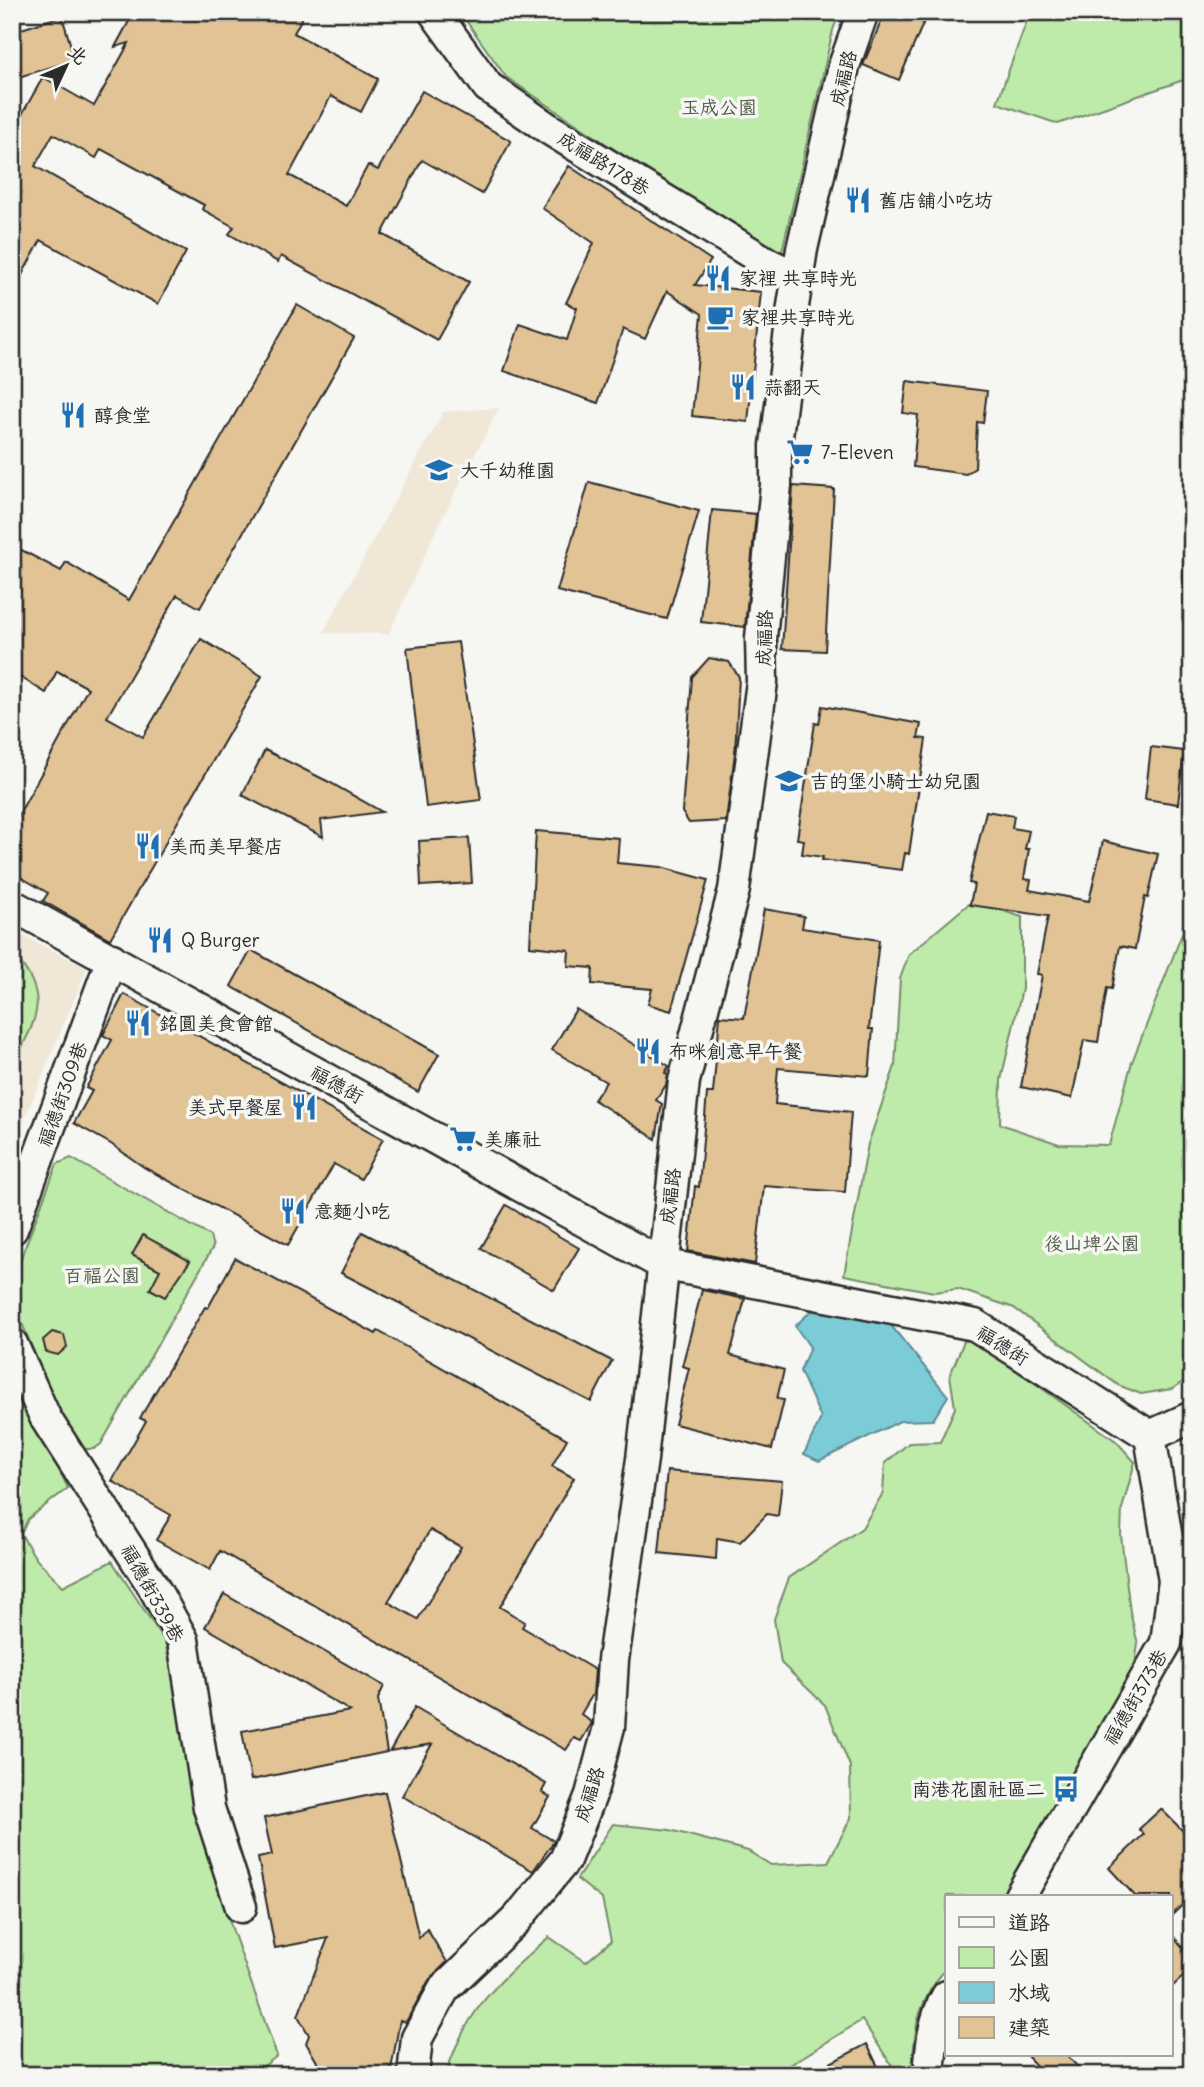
<svg xmlns="http://www.w3.org/2000/svg" width="1204" height="2087" viewBox="0 0 1204 2087" font-family="Delius,'LXGW WenKai TC',sans-serif">
	<style>
		.built { fill: #f0e7d6 }
		.green { fill: #beeba9; stroke: #748b6a; stroke-width: 2 }
		.water { fill: #7cccd8; stroke: #5c8c93; stroke-width: 2 }
		.building { fill: #e1c395; stroke: #2b2b2b; stroke-width: 2; fill-rule: evenodd }
		.lines { fill: none; stroke-linecap: round; stroke-linejoin: round }
		.minor-casing { stroke: #2b2b2b; stroke-width: 35 }
		.minor { stroke: #f6f6f2; stroke-width: 30 }
		.labels { text-anchor: middle; stroke-width: 7; stroke-linejoin: round; paint-order: stroke }
		.street-label { font-size: 19px; fill: #2b2b2b; stroke: #f6f6f2 }
		.park-label { font-size: 19px; fill: #505b4a; stroke: #f6f6f2 }
		.poi-label { font-size: 19px; fill: #2b2b2b; stroke: #f6f6f2; text-anchor: start }
	</style>
	<rect width="100%" height="100%" fill="#f6f6f2"/>
	<filter id="ink" filterUnits="userSpaceOnUse"><feTurbulence type="fractalNoise" baseFrequency=".0143" numOctaves="2"/><feDisplacementMap in="SourceGraphic" scale="14" xChannelSelector="R" yChannelSelector="G"/><feConvolveMatrix kernelMatrix="1 2 1 2 8 2 1 2 1" color-interpolation-filters="sRGB"/></filter>
	<g filter="url(#ink)">
		<!-- built -->
		<g class="built">
			<path d="M499,408l-63,122 -47,104 -66,-1 120,-221z"/>
			<path d="M12,930l75,38 -75,181z"/>
		</g>
		<!-- green -->
		<g class="green">
			<path d="M460,12h380l-7,18 -53,230 -274,-183z"/>
			<path d="M1030,12h162v65l-134,47 -61,-21z"/>
			<path d="M1192,505v132l-10,-18 2,-93z"/>
			<path d="M972,901l50,16v72l-21,91 -1,44 59,20 50,1 23,-83 60,-154v468l-20,13 -31,5 -23,-9 -104,-77 -56,-19 -24,3 -90,-17 24,-131 27,-78 5,-87 9,-25z"/>
			<path d="M12,952c40,46 25,66 0,114z"/>
			<path d="M71,1158l139,78 3,11 -112,197 -7,5h-11l-24,-38 -47,-111v-19l45,-117z"/>
			<path d="M974,1340l142,101 19,21 -13,47 -1,26 9,77 8,32 -7,46 -59,94 -14,16 -7,27 -45,69h-59v71c-31,37 -33,62 -35,108h-14l-36,-55 -88,55h-328c18,-64 55,-96 103,-138l37,25 25,-21 -9,-42 -25,-20 36,-55 57,6 78,21 23,14 57,-3 23,-44 -1,-52 -25,-61 -44,-42 -7,-44 15,-41 73,-50 21,-35 2,-30 24,-20 31,-1 15,-34 -5,-33 14,-34z"/>
			<path d="M12,1376l56,112 -40,31 -7,15 15,25 27,27 49,-25 53,81 58,261 54,153 -25,19h-240z"/>
		</g>
		<!-- water -->
		<path class="water" d="M811,1311l74,7 63,78 -15,24 -33,1 -81,40 -15,-7 17,-36 -21,-47 10,-24 -15,-21z"/>
		<!-- building -->
		<g class="building">
			<path d="M134,12h171l-11,21 84,46 -17,33 -30,-16 -42,79 57,31 22,-41 10,5 44,-79 89,50 -29,53 -60,-34 -40,74 87,48 -32,58 -156,-84 -3,6 -49,-28 5,-7 -32,-18 2,-4 -103,-56 -5,9 -43,-24 -18,32 151,86 -28,52 -117,-64 -29,53v-161l31,-55 51,29 35,-63 -14,4z"/>
			<path d="M885,12h43l-29,68 -36,-15z"/>
			<path d="M62,16l13,44 -63,19v-47z"/>
			<path d="M569,166l142,94 -16,25 66,7 -13,130 -56,-6 10,-102 -35,-23 -22,48 -22,-10 -25,74 -94,-32 16,-47 47,16 10,-32 -11,-5 28,-60 -52,-35z"/>
			<path d="M297,305l57,33 -154,270 -23,-13 -70,122 36,20 58,-98 61,37 -152,263 -67,-38 5,-8 -36,-21v-45l76,-139 -31,-17 -11,22 -34,-21v-127l49,26 5,-9 63,38z"/>
			<path d="M907,381l80,10 -4,32 -6,-1 -2,46 -9,6 -53,-7 5,-52 -15,-2z"/>
			<path d="M589,482l110,29 -32,108 -110,-28z"/>
			<path d="M793,486l41,3 -9,162 -43,-2z"/>
			<path d="M712,510l44,4 -11,113 -44,-5z"/>
			<path d="M458,642l23,158 -55,7 -19,-159z"/>
			<path d="M709,658l20,4 10,15 -4,76 -9,68 -37,2 -7,-11 10,-135z"/>
			<path d="M822,706l99,18 -3,14 8,1 -17,115 -4,-1 -3,17 -80,-10 1,-3 -21,-3 2,-14 -7,-1 18,-116 4,1z"/>
			<path d="M1151,747l33,4 -6,53 -33,-5z"/>
			<path d="M265,750l64,32 53,30 -61,8 2,17 -81,-42z"/>
			<path d="M986,811l28,5 -2,12 17,3 -4,18h4l-5,30 7,1 -2,10 60,11 14,-60 55,13 -10,44 -3,-1 -10,52 -15,-3 -8,43 -5,-1 -9,54 -14,-2 -12,58 -51,-11 21,-112 -5,-1 11,-58 -78,-11 4,-21 -5,-1z"/>
			<path d="M536,831l83,7 -2,25 44,4 47,13 -37,131 -23,-7 4,-15 -60,-5 1,-16 -25,-2 1,-16 -39,-4z"/>
			<path d="M469,838l3,45 -51,3 -2,-45z"/>
			<path d="M764,909l40,7 -2,12 77,12 -10,89h4l-4,47 -91,-8 -3,36 76,8 -6,80 -81,-6 -9,78 -67,-13 7,-65 4,1 8,-94h6l7,-77 24,2z"/>
			<path d="M251,950l188,104 -21,38 -187,-106z"/>
			<path d="M124,994l259,145 -22,40 -27,-15 -46,81 -143,-77 -34,-24 -37,-21 18,-32 -6,-3 26,-48 -9,-5z"/>
			<path d="M576,1009l93,57 -4,7 3,1 -2,11 -10,15 6,4 -6,35 -62,-39 12,-18 -54,-32z"/>
			<path d="M506,1205l73,43 -25,42 -73,-42z"/>
			<path d="M362,1232l250,129 -21,41 -250,-129z"/>
			<path d="M143,1235l47,26 -25,36 -15,-8 10,-19 -28,-15z"/>
			<path d="M235,1258l141,76 2,-3 189,108 -15,27 22,12 -74,129 25,15 -3,5 73,43 -2,24 -12,20 11,9 -11,18 -7,-3 -8,12 -346,-199 -10,19 -54,-30 15,-25 -59,-34 34,-60 -6,-3 65,-111 3,1zM430,1530l31,17 -43,72 -30,-17z"/>
			<path d="M702,1290l43,9 -15,56 54,15 -7,29 7,1 -12,49 -97,-25 14,-56 -7,-2z"/>
			<path d="M52,1332l12,3 3,12 -9,8 -12,-3 -3,-12z"/>
			<path d="M667,1471l115,10 -4,35 -11,-2 -27,28 -23,-4 -1,21 -57,-6z"/>
			<path d="M224,1594l160,92 -6,13 9,53 -136,28 -9,-49 108,-20 -145,-84z"/>
			<path d="M415,1707l131,77 -4,8 8,5 -18,31 22,13 -21,30 -131,-75 30,-52 -42,7z"/>
			<path d="M385,1792l34,146 8,-9 20,33 -18,18 -23,42 -6,-2 -10,55h-61l-14,-6 2,-7 -11,-19 3,-8 -11,-19 30,-78 -53,10 -17,-90 14,-3 -8,-37z"/>
			<path d="M1161,1809l31,31v56l-21,20v-20h-36l-26,-28 35,-34 -5,-5z"/>
			<path d="M1171,1934l21,23v11l-21,20z"/>
			<path d="M867,2044l15,31h-75z"/>
			<path d="M1025,2054h41l19,21h-40z"/>
		</g>
		<g class="lines">
			<!-- minor casing -->
			<g class="minor-casing">
				<g id="minor">
					<path d="M434,12l54,75 61,42 220,135 30,14"/>
					<path d="M12,905l650,359 313,61 175,111"/>
					<path d="M12,1229l100,-270"/>
					<path d="M12,1344l34,75 107,167 30,54 26,168 32,99"/>
					<path d="M1150,1436l42,-19"/>
					<path d="M1020,1896l146,-253 8,-62 -24,-145"/>
					<path d="M413,2075l4,-37 27,-49 73,-70 48,-59 26,-65 18,-68 4,-67 29,-201 42,-378 50,-191 28,-208 -1,-44 15,-153v-40l17,-139 9,-57 42,-183 19,-54"/>
					<path d="M929,2075c2,-27 4,-55 18,-79"/>
				</g>
			</g>
			<!-- minor -->
			<use href="#minor" class="minor"/>
		</g>
	</g>
	<!-- icons -->
	<defs>
		<g id="restaurant-bare" transform="scale(2.1)"><path d="M-5-6h1v4h1v-4h1v4h1v-4h1v5L-1.5 .5V6h-2V.5L-5-1ZM5-6V6H3V1.5H1.5Q1.5-4 5-6Z" fill="#1f6fb2" stroke="#f6f6f2" stroke-width="2.5" paint-order="stroke"/></g>
		<g id="cafe-bare" transform="scale(2.1)"><path d="M-5.5-4.5H6V0H3Q3 3.5 0 3.5H-2.5Q-5.5 3.5-5.5 0ZM3-3.2v2h1.7v-2ZM-6 4.5H4V6H-6Z" fill="#1f6fb2" stroke="#f6f6f2" stroke-width="2.5" paint-order="stroke"/></g>
		<g id="supermarket-bare" transform="scale(2.1)"><path d="M-6-5.5h2.5l.6 2H6L4.5 2H-2.5L-4.4-4H-6ZM-1.5 3.2a1.3 1.3 0 1 0 .1 0ZM3 3.2a1.3 1.3 0 1 0 .1 0Z" fill="#1f6fb2" stroke="#f6f6f2" stroke-width="2.5" paint-order="stroke"/></g>
		<g id="school-bare" transform="scale(2.1)"><path d="M0-5L7-2L0 1L-7-2ZM-4 1L0 2.5L4 1V4Q0 6-4 4Z" fill="#1f6fb2" stroke="#f6f6f2" stroke-width="2.5" paint-order="stroke"/></g>
		<g id="bus-bare" transform="scale(2.1)"><path d="M-5-6H5V4H4V6H2V4H-2V6H-4V4H-5ZM-3.5-4V0h7V-4ZM-3.5 1.2v1.5H-2V1.2ZM2 1.2v1.5H3.5V1.2Z" fill="#1f6fb2" stroke="#f6f6f2" stroke-width="2.5" paint-order="stroke"/></g>
	</defs>
	<g fill-rule="evenodd">
		<use href="#restaurant-bare" x="858" y="200"/>
		<use href="#restaurant-bare" x="718" y="278"/>
		<use href="#cafe-bare" x="720" y="317"/>
		<use href="#restaurant-bare" x="743" y="387"/>
		<use href="#restaurant-bare" x="73" y="415"/>
		<use href="#supermarket-bare" x="800" y="452"/>
		<use href="#school-bare" x="439" y="470"/>
		<use href="#school-bare" x="789" y="781"/>
		<use href="#restaurant-bare" x="148" y="846"/>
		<use href="#restaurant-bare" x="160" y="940"/>
		<use href="#restaurant-bare" x="138" y="1023"/>
		<use href="#restaurant-bare" x="648" y="1051"/>
		<use href="#restaurant-bare" x="304" y="1107"/>
		<use href="#supermarket-bare" x="463" y="1139"/>
		<use href="#restaurant-bare" x="293" y="1211"/>
		<use href="#bus-bare" x="1066" y="1789"/>
	</g>
	<g class="labels">
		<!-- street labels -->
		<g class="street-label">
			<text transform="translate(843 78) rotate(-76)" y="7">成福路</text>
			<text transform="translate(604 163) rotate(32)" y="7">成福路178巷</text>
			<text transform="translate(764 638) rotate(-88)" y="7">成福路</text>
			<text transform="translate(337 1084) rotate(29)" y="7">福德街</text>
			<text transform="translate(62 1094) rotate(-70)" y="7">福德街309巷</text>
			<text transform="translate(670 1196) rotate(-83)" y="7">成福路</text>
			<text transform="translate(1003 1345) rotate(32)" y="7">福德街</text>
			<text transform="translate(153 1593) rotate(61)" y="7">福德街339巷</text>
			<text transform="translate(1135 1697) rotate(-60)" y="7">福德街373巷</text>
			<text transform="translate(589 1794) rotate(-72)" y="7">成福路</text>
		</g>
		<!-- park labels -->
		<g class="park-label">
			<text x="719" y="114">玉成公園</text>
			<text x="1092" y="1250">後山埤公園</text>
			<text x="102" y="1282">百福公園</text>
		</g>
		<!-- poi labels -->
		<g class="poi-label">
			<text x="879" y="207">舊店舖小吃坊</text>
			<text x="739" y="285">家裡 共享時光</text>
			<text x="741" y="324">家裡共享時光</text>
			<text x="764" y="394">蒜翻天</text>
			<text x="94" y="422">醇食堂</text>
			<text x="821" y="459">7-Eleven</text>
			<text x="460" y="477">大千幼稚園</text>
			<text x="810" y="788">吉的堡小騎士幼兒園</text>
			<text x="169" y="853">美而美早餐店</text>
			<text x="181" y="947">Q Burger</text>
			<text x="159" y="1030">銘圓美食會館</text>
			<text x="669" y="1058">布咪創意早午餐</text>
			<text x="283" y="1114" text-anchor="end">美式早餐屋</text>
			<text x="484" y="1146">美廉社</text>
			<text x="314" y="1218">意麵小吃</text>
			<text x="1045" y="1796" text-anchor="end">南港花園社區二</text>
		</g>
	</g>
	<!-- margin -->
	<rect width="1204" height="2087" fill="none" stroke="#f6f6f2" stroke-width="42"/>
	<rect x="21" y="21" width="1162" height="2045" fill="none" stroke="#2b2b2b" stroke-width="2.5" filter="url(#ink)"/>
	<!-- legend -->
	<rect x="945" y="1895" width="228" height="161" fill="#f6f6f2" stroke="#a5a5a2" stroke-width="2"/>
	<rect x="959" y="1917" width="35" height="10" fill="#f6f6f2" stroke="#a5a5a2" stroke-width="2"/>
	<text x="1008" y="1930" font-size="21" fill="#2b2b2b">道路</text>
	<rect x="959" y="1947" width="35" height="21" fill="#beeba9" stroke="#a5a5a2" stroke-width="2"/>
	<text x="1008" y="1965" font-size="21" fill="#2b2b2b">公園</text>
	<rect x="959" y="1982" width="35" height="21" fill="#7cccd8" stroke="#a5a5a2" stroke-width="2"/>
	<text x="1008" y="2000" font-size="21" fill="#2b2b2b">水域</text>
	<rect x="959" y="2017" width="35" height="21" fill="#e1c395" stroke="#a5a5a2" stroke-width="2"/>
	<text x="1008" y="2035" font-size="21" fill="#2b2b2b">建築</text>
	<!-- north arrow -->
	<g transform="translate(66 66) rotate(46)" stroke="#f6f6f2" stroke-width="5" paint-order="stroke">
	<path d="M0-5L12 26L0 18L-12 26Z" fill="#2b2b2b"/>
	<text y="-10" font-size="19" font-weight="bold" text-anchor="middle" fill="#2b2b2b">北</text>
	</g>
</svg>
